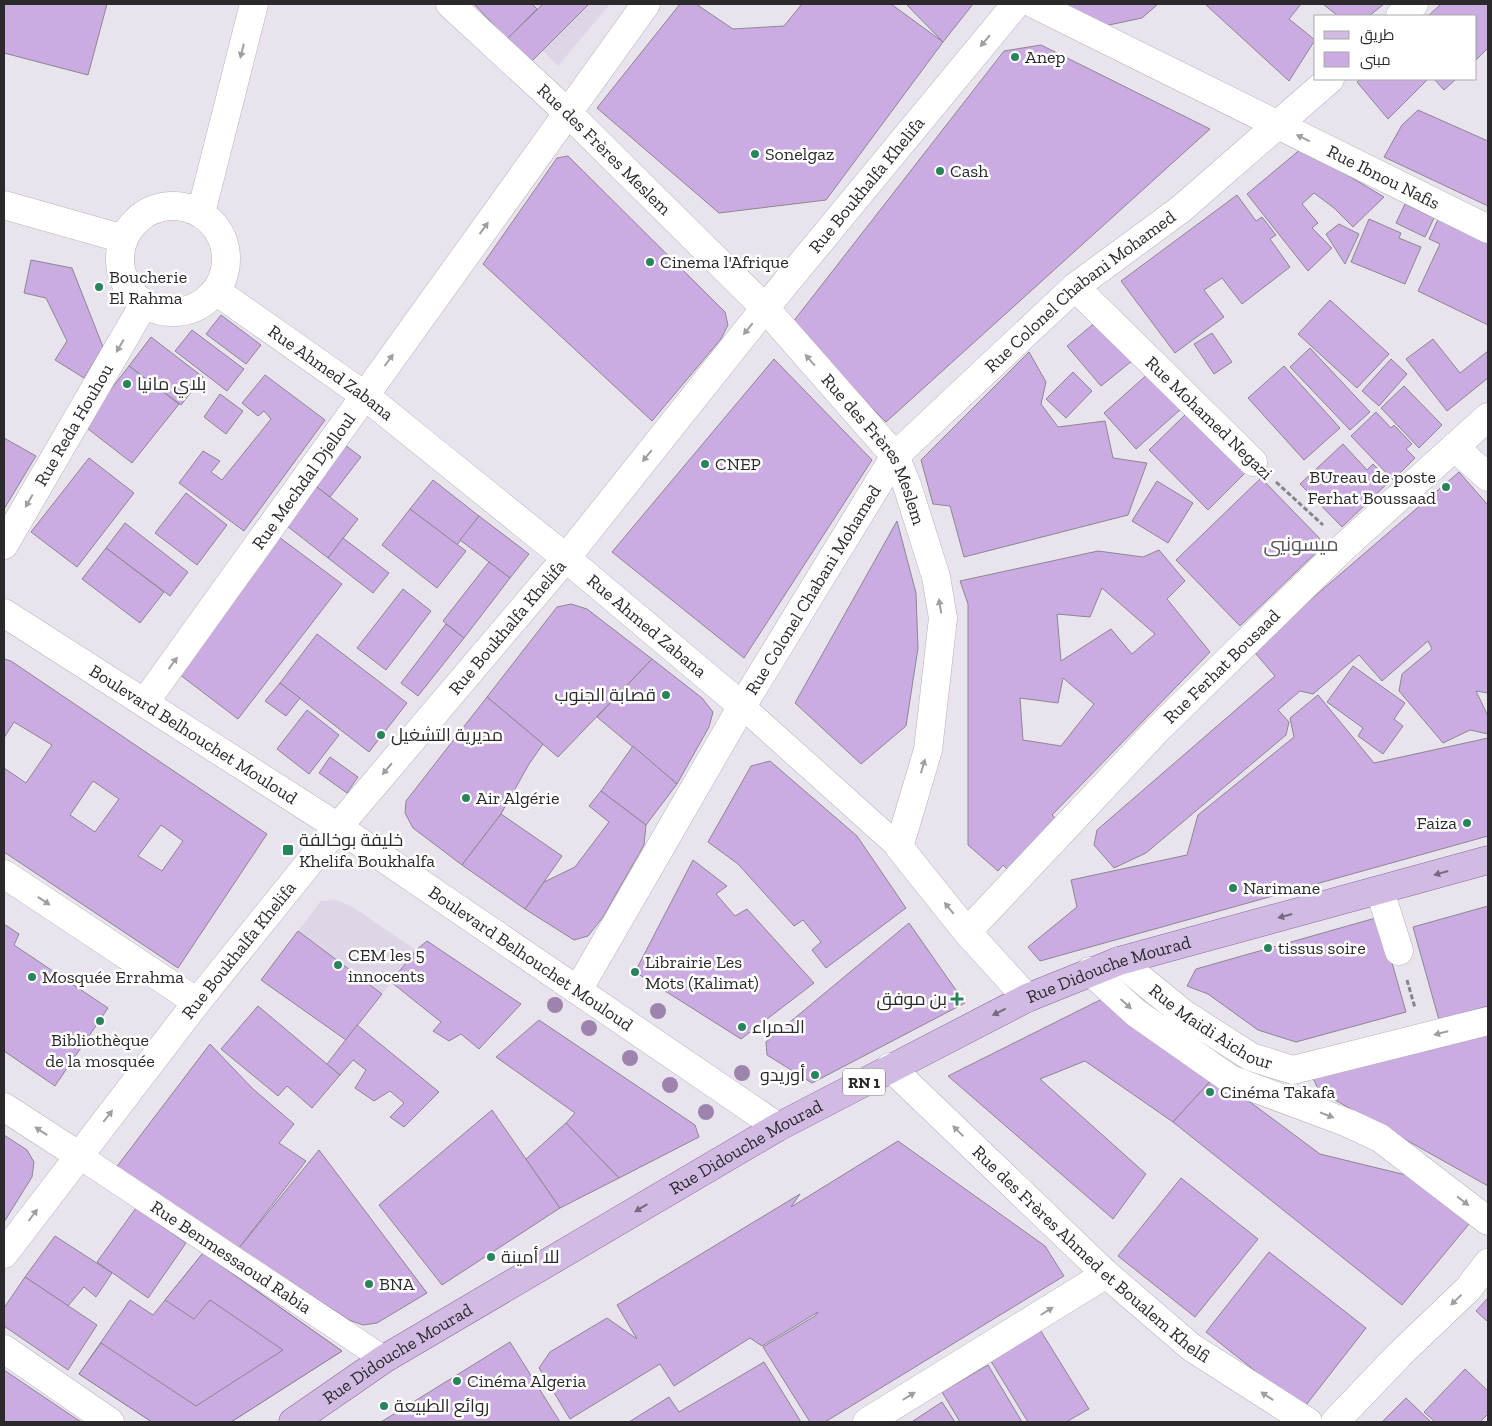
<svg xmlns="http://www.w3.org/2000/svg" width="1492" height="1426" viewBox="0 0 1492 1426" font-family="'Zilla Slab',Cairo,serif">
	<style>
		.built { fill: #ded5e6 }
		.building { fill: #caabe2; stroke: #8c8791; fill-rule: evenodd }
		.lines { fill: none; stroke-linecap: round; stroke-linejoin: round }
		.pedestrian-casing { stroke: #b7b2bb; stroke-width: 26 }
		.minor-casing { stroke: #b7b2bb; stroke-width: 29 }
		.tertiary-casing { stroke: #b7b2bb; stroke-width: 29 }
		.primary-casing { stroke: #836a97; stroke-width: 29 }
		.path { stroke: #87838a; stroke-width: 3; stroke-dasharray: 5 2.5; stroke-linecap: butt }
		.pedestrian { stroke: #fff; stroke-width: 25 }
		.minor { stroke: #fff; stroke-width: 28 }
		.tertiary { stroke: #fff; stroke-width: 28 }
		.primary { stroke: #d1bbe3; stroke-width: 28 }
		.tree { fill: #9c84ad }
		.oneway { fill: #a09fa0 }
		.oneway2 { fill: #766b7e }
		.poi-dot { fill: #28855b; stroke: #fff; stroke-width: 2 }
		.labels { text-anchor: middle; stroke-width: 5; stroke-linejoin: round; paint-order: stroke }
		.shield { fill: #fff; stroke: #6b696b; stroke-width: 1 }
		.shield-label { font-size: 16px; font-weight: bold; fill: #2b292c }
		.poi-label { font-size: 18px; fill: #2b292c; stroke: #fff; text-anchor: start }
		.street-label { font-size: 18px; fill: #2b292c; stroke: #fff }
		.quarter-label { font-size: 20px; fill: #5a565e; stroke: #fff }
	</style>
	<rect width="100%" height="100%" fill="#e8e3ed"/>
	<!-- built -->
	<g class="built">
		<path d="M474,4h136l-52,62 -16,-16 -12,13z"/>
		<path d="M336,900l15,6 65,44 -70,90 -85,-60 60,-79z"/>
	</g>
	<!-- building -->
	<g class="building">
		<path d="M4,4h103l-19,71 -84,-22z"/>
		<path d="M474,4h58l5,5 -30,30z"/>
		<path d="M543,4h46l-59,59 -23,-24z"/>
		<path d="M680,4h16l37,25 51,-3 18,-22h89l52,38 -117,158 -107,13 -122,-105z"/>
		<path d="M906,4h67l-30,38z"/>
		<path d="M1065,4h93l-16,14 -52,11z"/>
		<path d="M1205,4h96l-12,15 26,21 -26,41z"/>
		<path d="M1323,4h61l-15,12h-31z"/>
		<path d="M1441,4h47v44l-12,12v-44h-48z"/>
		<path d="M1041,45l169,84 -324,293 -97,-95 215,-276z"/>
		<path d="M1360,79h68l-40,40 -31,-37z"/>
		<path d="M1434,79h22l-12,11z"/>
		<path d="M1418,110l70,31v65l-104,-49 18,-32z"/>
		<path d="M1302,148l82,49 -31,30 -19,-19 -20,-15 -12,11 16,19 -6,5 20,20 -24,23 -61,-77z"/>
		<path d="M568,156l157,156 3,13 -7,14 -69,82 -169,-157 74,-106z"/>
		<path d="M1237,195l19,26 6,-4 14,18 -6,4 20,28 -48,37 -20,-26 -18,12 20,27 -49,36 -54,-72z"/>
		<path d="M1405,204l29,14 -9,19 -29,-14z"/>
		<path d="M1440,215l48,23v87l-70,-34 22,-47 -11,-5z"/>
		<path d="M1369,219l32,14 -2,5 22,9 -16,37 -54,-22z"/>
		<path d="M1339,224l20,10 -14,30 -19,-30z"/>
		<path d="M31,260l41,8 31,79 -19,31 -29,-18 12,-19 -21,-43 -22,-5z"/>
		<path d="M1330,300l59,54 -32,34 -59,-54z"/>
		<path d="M221,315l40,30 -15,19 -40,-30z"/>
		<path d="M1103,316l34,41 -36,29 -34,-40z"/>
		<path d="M192,330l52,39 -17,22 -52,-40z"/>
		<path d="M1212,333l20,29 -18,12 -20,-30z"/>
		<path d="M151,337l52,40 -22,28 -52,-39z"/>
		<path d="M1433,339l27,34 28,-22v27l-41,33 -41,-52z"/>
		<path d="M1310,348l60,64 -20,18 -60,-63z"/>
		<path d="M1029,352l17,30 -5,22 17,23 47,-6 8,37 34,5 -19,52 -164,42 -14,-51 -17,-2 -12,-44z"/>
		<path d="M774,359l98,101 -128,198 -132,-106z"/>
		<path d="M1391,359l16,15 -28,32 -17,-15z"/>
		<path d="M129,366l50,38 -47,59 -49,-38z"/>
		<path d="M1284,366l56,62 -36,32 -56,-62z"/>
		<path d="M1073,372l19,19 -26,27 -20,-19z"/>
		<path d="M1149,373l32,36 -45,40 -32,-36z"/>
		<path d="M265,375l60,45 -81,111 -65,-48 24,-32 17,10 -9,11 11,8 49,-61 -7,-8 -6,5 -16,-13z"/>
		<path d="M1404,386l38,39 -23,23 -38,-40z"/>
		<path d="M220,394l23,17 -17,23 -22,-17z"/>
		<path d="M1376,412l15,16 3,-3 18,19 -6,5 9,9 -22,22 -42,-44z"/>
		<path d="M1187,413l59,59 -38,38 -59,-60z"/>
		<path d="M4,438l32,18 -32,53z"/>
		<path d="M337,439l24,18 -31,40 -24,-18z"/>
		<path d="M1343,444l24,26 6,-6 17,17 -48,46 -42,-43z"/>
		<path d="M89,458l45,35 -57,74 -46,-35z"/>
		<path d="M1459,472l29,33v188l-12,-2 12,25v18l-18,-4 -27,13 -44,-52 3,-17 30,-25 -4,-8 -46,40 -23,-26 -46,39 -13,-3 -22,19 11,12 -3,13 -140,118 -32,15 -20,-23 3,-15 178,-154 -25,-29 44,-33z"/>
		<path d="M1261,478l64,66 -85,82 -64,-66z"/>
		<path d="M433,480l46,36 -22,29 -47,-36z"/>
		<path d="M1157,481l36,22 -25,40 -36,-22z"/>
		<path d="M317,487l41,32 -30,39 -41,-32z"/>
		<path d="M186,493l41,32 -30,40 -42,-32z"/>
		<path d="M410,509l56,42 -29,37 -55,-43z"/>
		<path d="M479,516l50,38 -19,24 -50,-38z"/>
		<path d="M897,521l19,72 2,55 -12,78 -45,38 -66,-61z"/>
		<path d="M125,523l63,49 -18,24 -64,-48z"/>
		<path d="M279,537l63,47 -104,135 -63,-48z"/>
		<path d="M343,538l46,35 -16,20 -45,-35z"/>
		<path d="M106,548l58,44 -24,31 -58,-44z"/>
		<path d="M1159,550l26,31 -18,18 43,53 -158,163 8,7 -49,51 -8,-8 -5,6 -30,-26v-241l-8,-23 138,-30 45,6zM1102,588l53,46 -23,20 -21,-25 -50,32 -4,-47 33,3zM1063,678l31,26 -33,42 -38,-6 -3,-42 38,5z"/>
		<path d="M489,562l21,16 -46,60 -21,-17z"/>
		<path d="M403,589l28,22 -45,59 -29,-22z"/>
		<path d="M571,604l16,5 65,50 -94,98 -71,-60 70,-90z"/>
		<path d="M446,624l18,14 -46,58 -17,-13z"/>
		<path d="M317,634l90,69 -38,49 -89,-69z"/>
		<path d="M4,659l7,2 256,173 -89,134 -174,-116v-84l22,15 26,-38 -38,-23 -10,16zM93,781l26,18 -24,33 -25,-17zM161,825l22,16 -21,30 -24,-15z"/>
		<path d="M652,659l50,39 11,14 -4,15 -32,57 -80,-67z"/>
		<path d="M1353,666l52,37 -11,16 9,7 -20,28 -25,-18 5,-8 -36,-26z"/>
		<path d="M280,683l20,15 -14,18 -21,-15z"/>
		<path d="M1318,695l56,68 114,-25v98l-448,125 -12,-14 49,-40 -6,-27 116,-25 11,-40 96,-78 -4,-19z"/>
		<path d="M487,697l56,47 -14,20 -28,50 -39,51 -49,-37 -8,-15 1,-12z"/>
		<path d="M307,710l32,25 -30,39 -32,-25z"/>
		<path d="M633,746l44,38 -31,41 -45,-34z"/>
		<path d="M330,757l28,20 -11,16 -28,-20z"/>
		<path d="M770,761l87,75 49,72 -80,60 -14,-18 9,-8 -18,-22 -9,6 -56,-62 -30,-22 43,-76z"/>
		<path d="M601,791l45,34 -2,20 -41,72 -15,19 -14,4 -49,-31 19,-27 31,-15 34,-45 -20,-16z"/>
		<path d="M501,814l61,42 -37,53 -63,-44z"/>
		<path d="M693,860l34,26 -11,8 19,22 12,-7 67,74 -73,56 -106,-67z"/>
		<path d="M1488,906v100l-49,14 -26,-93z"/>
		<path d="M1379,917l27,95 -110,30 -38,-12 -50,-36 -21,-8 9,-17z"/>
		<path d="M909,923l56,80 -153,80 -45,-28 -1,-13z"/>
		<path d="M4,924l15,10 -5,11 94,63 -53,78 -51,-35z"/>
		<path d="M298,931l84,63 -36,46 -85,-60z"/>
		<path d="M427,941l94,63 -42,45 -18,-15 -12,7 -16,-10 8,-9 -50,-40 25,-32z"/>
		<path d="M1102,999l113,77 -42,46 -88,-61 -45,18 106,95 -33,45 -165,-143z"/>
		<path d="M258,1006l82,69 -28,33 -25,-22 -9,10 -57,-47z"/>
		<path d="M539,1020l156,105 4,12 -80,41 -53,-55 9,-10 -79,-56z"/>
		<path d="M357,1025l82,67 -35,35 -14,-10 14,-14 -14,-12 -16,10 -19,-13 11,-18 -13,-10 -13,15 -13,-11z"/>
		<path d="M1488,1028v158l-169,-95 -7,-15z"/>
		<path d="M210,1044l43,45 41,35 -15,19 27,18 -67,87 -124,-79z"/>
		<path d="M1215,1076l105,78 86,21 63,49 -67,81 -229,-183z"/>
		<path d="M492,1110l68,98 -118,77 -63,-80z"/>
		<path d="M566,1123l53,55 -59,30 -34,-49z"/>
		<path d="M4,1135l23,15 7,12 -2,15 -28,45z"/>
		<path d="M898,1141l147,105 19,30 -239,146h-15l-47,-75 52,-31 3,-4 -56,34 -12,-8 -76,48 -14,-22 -90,55 -31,-51 11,-16 57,-34 30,21 -20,-34 183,-111 -9,13z"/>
		<path d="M319,1150l108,143 -50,30 -14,2 -14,-5 -110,-72z"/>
		<path d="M1181,1178l77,61 -63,78 -77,-61z"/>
		<path d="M136,1208l50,35 -38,55 -51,-36z"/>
		<path d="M55,1236l57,37 -16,24 -12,-10 -16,19 -43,-29z"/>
		<path d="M1269,1252l97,76 -63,81 -97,-77z"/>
		<path d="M203,1253l139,98 -111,71h-79l-73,-48 51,-74 23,15z"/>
		<path d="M203,1253l139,98 -111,71h-79l-73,-48 22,-31 95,63 87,-56 -73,-50 -16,19 -29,-19z"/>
		<path d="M25,1277l72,48 -29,45 -64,-44v-18z"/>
		<path d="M1488,1298v24l-12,-11z"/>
		<path d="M1039,1328l50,81 -23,13h-38l-39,-64z"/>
		<path d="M510,1342l50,80h-179z"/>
		<path d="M764,1362l37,60h-172l40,-25 10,15z"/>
		<path d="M988,1365l34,57h-62l-18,-30z"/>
		<path d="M1465,1369l23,22v23l-8,8h-45l-11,-10z"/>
		<path d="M4,1370l77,52h-77z"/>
		<path d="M1406,1398l25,24h-49z"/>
		<path d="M942,1402l13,20h-41l-1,-1z"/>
	</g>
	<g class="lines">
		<!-- pedestrian casing -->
		<g class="pedestrian-casing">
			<g id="pedestrian">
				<path d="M742,706l157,141"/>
				<path id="s1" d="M78,1155l306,204"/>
			</g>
		</g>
		<!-- minor casing -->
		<g class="minor-casing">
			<g id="minor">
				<path id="s2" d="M1034,4l454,225"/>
				<path d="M1400,16l14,-12"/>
				<path d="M4,205l120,34"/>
				<circle cx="173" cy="259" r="53"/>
				<path d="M201,213l53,-209"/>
				<path d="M1075,287l178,175"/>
				<path id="s3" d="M216,291l148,104 202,163 176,148"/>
				<path d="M1454,447l34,30"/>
				<path id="s4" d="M4,545l140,-241"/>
				<path id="s5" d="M145,702l501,-698"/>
				<path d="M4,874l193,128"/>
				<path d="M1380,891l19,60"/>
				<path id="s6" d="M967,932l190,-202 189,-185 142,-128"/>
				<path id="s7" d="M1119,961l65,53 67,43 42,13 195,-49"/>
				<path id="s8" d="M578,990l164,-284 153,-250 180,-169 106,-78 149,-130"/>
				<path id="s9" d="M890,1067l216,207 85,73 117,75"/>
				<path d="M4,1107l74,48"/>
				<path id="s10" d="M4,1254l193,-252 141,-175 228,-269 199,-250 251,-304"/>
				<path d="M4,1349l106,73"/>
				<path d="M867,1422l239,-148"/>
				<path d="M1335,1422l65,-68 68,-65 20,-26"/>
			</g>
		</g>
		<!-- tertiary casing -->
		<g class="tertiary-casing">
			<g id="tertiary">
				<path id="s11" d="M450,4l117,108 198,196 130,148 12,29 29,92 7,41 -15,132 -29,97 68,85 60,66"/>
				<path id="s12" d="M4,613l334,214 440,300"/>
				<path d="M1090,971l46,42 94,66 118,44 32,15 108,83"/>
			</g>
		</g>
		<!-- primary casing -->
		<g class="primary-casing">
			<g id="primary">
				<path id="s13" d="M293,1422l91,-63 394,-232 249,-129 92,-37 369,-101"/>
			</g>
		</g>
		<!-- path -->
		<g class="path">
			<path d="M1276,482l47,43"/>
			<path d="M1407,980l8,28"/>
		</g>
		<!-- pedestrian -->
		<use href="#pedestrian" class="pedestrian"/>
		<!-- minor -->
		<use href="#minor" class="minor"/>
		<!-- tertiary -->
		<use href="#tertiary" class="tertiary"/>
		<!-- primary -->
		<use href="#primary" class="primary"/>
	</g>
	<!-- trees -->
	<g class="tree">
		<circle cx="555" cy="1005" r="8"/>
		<circle cx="658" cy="1011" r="8"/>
		<circle cx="589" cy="1028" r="8"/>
		<circle cx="630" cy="1058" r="8"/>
		<circle cx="742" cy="1073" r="8"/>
		<circle cx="670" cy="1085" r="8"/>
		<circle cx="706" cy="1112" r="8"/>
	</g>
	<!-- one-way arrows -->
	<defs><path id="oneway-solid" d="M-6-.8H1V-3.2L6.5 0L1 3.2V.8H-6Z" transform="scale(1.25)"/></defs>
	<g class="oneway">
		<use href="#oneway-solid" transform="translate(985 41) rotate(130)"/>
		<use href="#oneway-solid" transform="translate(242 51) rotate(104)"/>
		<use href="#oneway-solid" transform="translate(1303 138) rotate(-154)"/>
		<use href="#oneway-solid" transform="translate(484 228) rotate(-54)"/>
		<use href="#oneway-solid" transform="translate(748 329) rotate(129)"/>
		<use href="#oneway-solid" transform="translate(120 346) rotate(120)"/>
		<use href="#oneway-solid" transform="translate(389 360) rotate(-54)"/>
		<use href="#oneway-solid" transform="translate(810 360) rotate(-131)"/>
		<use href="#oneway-solid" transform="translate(647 456) rotate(129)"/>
		<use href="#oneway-solid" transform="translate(29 501) rotate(120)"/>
		<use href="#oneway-solid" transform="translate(940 606) rotate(-100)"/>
		<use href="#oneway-solid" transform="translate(173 663) rotate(-54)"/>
		<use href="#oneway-solid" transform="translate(923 766) rotate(-74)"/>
		<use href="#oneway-solid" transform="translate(387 769) rotate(130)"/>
		<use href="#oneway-solid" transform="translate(44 901) rotate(34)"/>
		<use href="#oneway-solid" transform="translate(949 908) rotate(-129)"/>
		<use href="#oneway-solid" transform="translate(1126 1004) rotate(42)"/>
		<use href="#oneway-solid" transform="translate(1441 1033) rotate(166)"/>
		<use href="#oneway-solid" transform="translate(1327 1115) rotate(21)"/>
		<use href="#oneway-solid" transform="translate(108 1116) rotate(-52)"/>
		<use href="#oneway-solid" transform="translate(41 1131) rotate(-147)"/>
		<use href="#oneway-solid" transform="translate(958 1131) rotate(-136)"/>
		<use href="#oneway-solid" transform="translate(1463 1201) rotate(38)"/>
		<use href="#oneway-solid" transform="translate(33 1215) rotate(-53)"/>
		<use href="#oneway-solid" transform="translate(1456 1300) rotate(136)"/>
		<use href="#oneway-solid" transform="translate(1047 1311) rotate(-32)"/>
		<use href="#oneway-solid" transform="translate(909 1396) rotate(-32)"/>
		<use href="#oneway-solid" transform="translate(1267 1396) rotate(-147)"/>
	</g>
	<g class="oneway2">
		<use href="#oneway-solid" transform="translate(1441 873) rotate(164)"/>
		<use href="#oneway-solid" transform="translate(1285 916) rotate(165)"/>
		<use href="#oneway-solid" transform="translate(999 1012) rotate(153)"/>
		<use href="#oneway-solid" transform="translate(641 1208) rotate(149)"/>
	</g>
	<!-- markers -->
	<g class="poi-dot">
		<circle cx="1015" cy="57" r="5"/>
		<circle cx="755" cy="154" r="5"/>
		<circle cx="940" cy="171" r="5"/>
		<circle cx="650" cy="262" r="5"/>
		<circle cx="99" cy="287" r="5"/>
		<circle cx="127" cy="384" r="5"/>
		<circle cx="705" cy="464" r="5"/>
		<circle cx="1446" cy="487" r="5"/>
		<circle cx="666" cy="695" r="5"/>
		<circle cx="381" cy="735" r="5"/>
		<circle cx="466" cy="798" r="5"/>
		<circle cx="1467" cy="823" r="5"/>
		<rect x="282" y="844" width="12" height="12" rx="2.5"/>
		<circle cx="1233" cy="888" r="5"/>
		<circle cx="1268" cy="948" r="5"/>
		<circle cx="338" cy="965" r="5"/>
		<circle cx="635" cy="972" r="5"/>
		<circle cx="32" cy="977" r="5"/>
		<path d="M954.5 991.5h5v5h5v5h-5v5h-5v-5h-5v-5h5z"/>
		<circle cx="100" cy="1021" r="5"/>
		<circle cx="742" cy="1027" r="5"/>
		<circle cx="815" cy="1075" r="5"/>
		<circle cx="1210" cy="1092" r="5"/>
		<circle cx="491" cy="1257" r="5"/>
		<circle cx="369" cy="1284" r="5"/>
		<circle cx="457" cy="1381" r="5"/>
		<circle cx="384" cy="1406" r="5"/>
	</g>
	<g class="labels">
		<!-- shield labels -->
		<rect class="shield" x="843" y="1068.5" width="42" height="27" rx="4"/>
		<g class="shield-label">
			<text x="864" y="1088">RN 1</text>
		</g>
		<!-- poi labels -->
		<g class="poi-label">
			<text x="1025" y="63">Anep</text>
			<text x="765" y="160">Sonelgaz</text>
			<text x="950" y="177">Cash</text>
			<text x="660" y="268">Cinema l'Afrique</text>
			<text x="109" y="283">Boucherie<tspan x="109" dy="21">El Rahma</tspan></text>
			<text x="137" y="390">بلاي مانيا</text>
			<text x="715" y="470">CNEP</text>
			<text x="1436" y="483" text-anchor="end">BUreau de poste<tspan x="1436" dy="21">Ferhat Boussaad</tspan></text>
			<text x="656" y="701" text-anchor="end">قصابة الجنوب</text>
			<text x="391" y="741">مديرية التشغيل</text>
			<text x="476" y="804">Air Algérie</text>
			<text x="1457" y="829" text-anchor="end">Faiza</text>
			<text x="299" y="846">خليفة بوخالفة<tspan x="299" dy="21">Khelifa Boukhalfa</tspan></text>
			<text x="1243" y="894">Narimane</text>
			<text x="1278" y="954">tissus soire</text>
			<text x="348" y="961">CEM les 5<tspan x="348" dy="21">innocents</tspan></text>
			<text x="645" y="968">Librairie Les<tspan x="645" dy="21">Mots (Kalimat)</tspan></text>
			<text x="42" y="983">Mosquée Errahma</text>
			<text x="947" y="1005" text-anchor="end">بن موفق</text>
			<text x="752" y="1033">الحمراء</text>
			<text x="100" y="1046" text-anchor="middle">Bibliothèque<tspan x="100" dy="21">de la mosquée</tspan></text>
			<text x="805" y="1081" text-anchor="end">أوريدو</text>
			<text x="1220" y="1098">Cinéma Takafa</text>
			<text x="501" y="1263">للا أمينة</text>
			<text x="379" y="1290">BNA</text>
			<text x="467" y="1387">Cinéma Algeria</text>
			<text x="394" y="1412">روائع الطبيعة</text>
		</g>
		<!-- street labels -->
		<g class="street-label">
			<text dy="6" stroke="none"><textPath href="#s11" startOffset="212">Rue des Frères Meslem</textPath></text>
			<text dy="6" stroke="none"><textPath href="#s2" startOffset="390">Rue Ibnou Nafis</textPath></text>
			<text dy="6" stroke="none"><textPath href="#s10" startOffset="1374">Rue Boukhalfa Khelifa</textPath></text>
			<text dy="6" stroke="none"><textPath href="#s8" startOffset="869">Rue Colonel Chabani Mohamed</textPath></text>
			<text dy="6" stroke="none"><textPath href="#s3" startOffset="141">Rue Ahmed Zabana</textPath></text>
			<text transform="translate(1209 418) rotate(44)" y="6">Rue Mohamed Negazi</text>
			<text dy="6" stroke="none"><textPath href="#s4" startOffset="139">Rue Reda Houhou</textPath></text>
			<text dy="6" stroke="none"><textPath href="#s11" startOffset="618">Rue des Frères Meslem</textPath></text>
			<text dy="6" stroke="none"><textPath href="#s5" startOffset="272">Rue Mechdal Djelloul</textPath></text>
			<text dy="6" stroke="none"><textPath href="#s8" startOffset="464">Rue Colonel Chabani Mohamed</textPath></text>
			<text dy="6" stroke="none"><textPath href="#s3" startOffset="546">Rue Ahmed Zabana</textPath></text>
			<text dy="6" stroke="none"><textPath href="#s10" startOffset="804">Rue Boukhalfa Khelifa</textPath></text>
			<text dy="6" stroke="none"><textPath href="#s6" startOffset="368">Rue Ferhat Bousaad</textPath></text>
			<text dy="6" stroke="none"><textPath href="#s12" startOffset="225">Boulevard Belhouchet Mouloud</textPath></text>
			<text dy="6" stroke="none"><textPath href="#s10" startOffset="384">Rue Boukhalfa Khelifa</textPath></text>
			<text dy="6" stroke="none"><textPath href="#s12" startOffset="630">Boulevard Belhouchet Mouloud</textPath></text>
			<text dy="6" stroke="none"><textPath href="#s13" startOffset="935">Rue Didouche Mourad</textPath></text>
			<text dy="6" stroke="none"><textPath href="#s7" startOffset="114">Rue Maidi Aichour</textPath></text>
			<text dy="6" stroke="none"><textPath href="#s13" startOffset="530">Rue Didouche Mourad</textPath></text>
			<text dy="6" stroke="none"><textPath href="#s9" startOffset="275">Rue des Frères Ahmed et Boualem Khelfi</textPath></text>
			<text dy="6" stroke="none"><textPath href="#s1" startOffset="184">Rue Benmessaoud Rabia</textPath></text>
			<text dy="6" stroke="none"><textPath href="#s13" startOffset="125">Rue Didouche Mourad</textPath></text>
		</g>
		<!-- quarter labels -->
		<g class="quarter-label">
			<text x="1301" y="551">ميسونيي</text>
		</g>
	</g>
	<!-- border -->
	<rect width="1492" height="1426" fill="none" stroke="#2b292c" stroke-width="10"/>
	<!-- legend -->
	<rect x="1314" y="15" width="162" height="65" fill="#ffffff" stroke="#aaa9ab"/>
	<rect x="1324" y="31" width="25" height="8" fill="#d1bbe3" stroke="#aaa9ab"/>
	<text x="1360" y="40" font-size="15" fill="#2b292c">طريق</text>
	<rect x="1324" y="52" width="25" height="15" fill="#caabe2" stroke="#aaa9ab"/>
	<text x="1360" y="65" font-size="15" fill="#2b292c">مبنى</text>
</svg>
